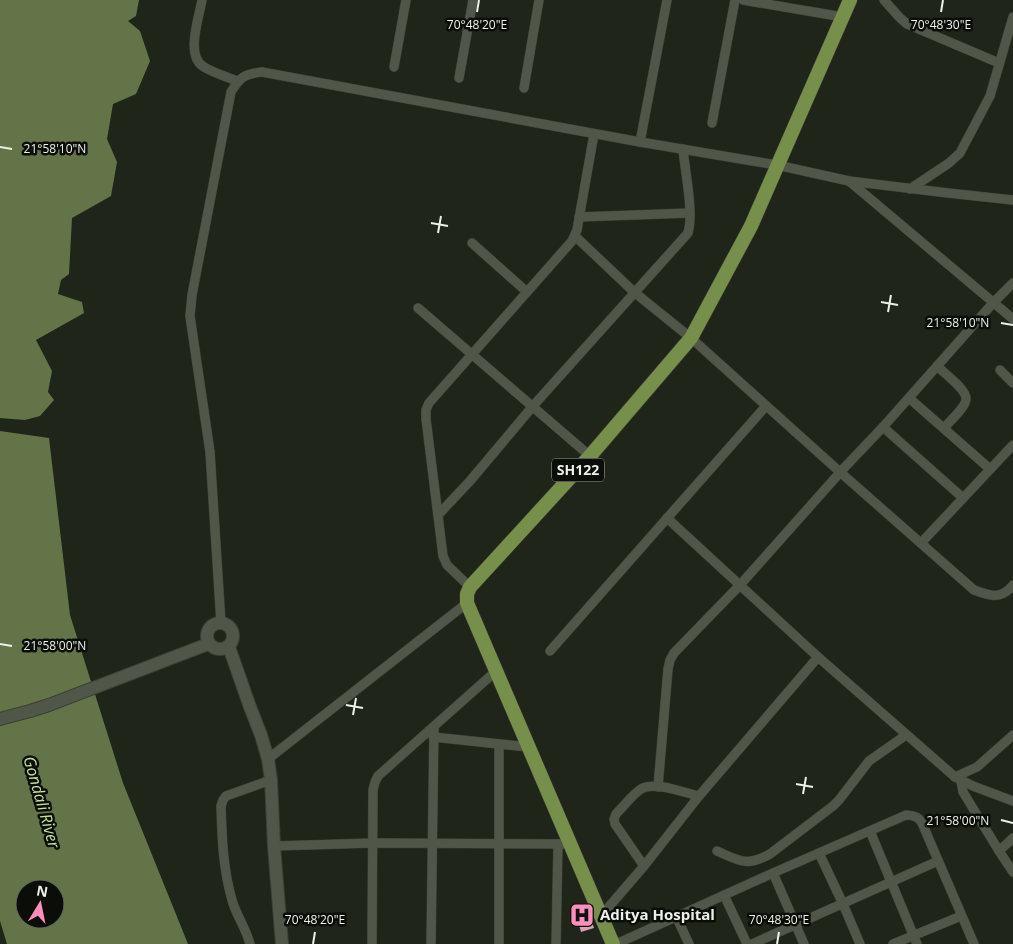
<svg xmlns="http://www.w3.org/2000/svg" width="1013" height="944" viewBox="0 0 1013 944" font-family="'Open Sans',sans-serif">
	<style>
		.water { fill: #637448; fill-rule: evenodd }
		.building { fill: #d7a1b4 }
		.lines { fill: none; stroke-linecap: round; stroke-linejoin: round }
		.street-casing { stroke: #3c4036; stroke-width: 10 }
		.secondary-casing { stroke: #3c4036; stroke-width: 14 }
		.primary-casing { stroke: #3c4036; stroke-width: 15 }
		.street { stroke: #505648; stroke-width: 9 }
		.secondary { stroke: #505648; stroke-width: 12 }
		.primary { stroke: #768f4a; stroke-width: 14 }
		.ticks { fill: none; stroke: #ecf0e8; stroke-width: 2 }
		.labels { text-anchor: middle; stroke-width: 5; stroke-linejoin: round; paint-order: stroke }
		.shield { fill: #0b0d08; stroke: #a8aca5; stroke-width: 1 }
		.shield-label { font-size: 14px; font-weight: bold; fill: #ecf0e8 }
		.poi-label { font-size: 15px; font-weight: bold; fill: #ecf0e8; stroke: #0b0d08; text-anchor: start }
		.water-label { font-size: 16px; font-style: italic; fill: #c5e29a; stroke: #0b0d08 }
		.ticks-label { font-size: 12px; text-anchor: middle; fill: #ecf0e8; stroke: #0b0d08; stroke-width: 5; stroke-linejoin: round; paint-order: stroke }
	</style>
	<rect width="100%" height="100%" fill="#202519"/>
	<!-- water -->
	<g class="water">
		<path d="M0,0h139l-3,16 -8,5 12,10 10,30 -14,33 -23,10 -6,35 10,23 -6,34 -39,22 -3,56 -8,6 -3,14 24,8 2,11 -48,27 16,31 -4,21 6,8 -14,16 -15,4 -25,-2z"/>
		<path d="M0,431l49,7 21,177 53,168 65,161h-181l-7,-23zM25,889h30v30h-30z"/>
	</g>
	<!-- building -->
	<path class="building" d="M586,904l8,24 -13,4 -7,-25z"/>
	<g class="lines">
		<!-- street casing -->
		<g class="street-casing">
			<g id="street">
				<path d="M202,0c-3,18 -17,56 2,67 10,6 23,10 33,14"/>
				<path d="M743,0l100,17"/>
				<path d="M884,0l16,18 7,6 92,39"/>
				<path d="M394,67l12,-67"/>
				<path d="M459,78l14,-78"/>
				<path d="M524,88l15,-88"/>
				<path d="M712,123l23,-123"/>
				<path d="M640,142l27,-142"/>
				<path d="M849,181l164,138"/>
				<path d="M910,189l39,-26 11,-10 30,-57 23,-79"/>
				<path d="M579,217l111,-4"/>
				<path d="M575,236l59,56 57,46 149,134 134,118c16,6 27,10 39,-5"/>
				<path d="M472,243l55,49"/>
				<path d="M418,308l172,148"/>
				<path d="M937,366c7,7 30,24 29,33 0,8 -17,23 -22,29"/>
				<path d="M1000,370l13,13"/>
				<path d="M909,398l81,71"/>
				<path d="M883,427l80,71"/>
				<path d="M438,515l32,-34 63,-75 155,-173c6,-21 -3,-61 -5,-84"/>
				<path d="M667,518l151,139 137,120 18,9 40,15"/>
				<path d="M921,543l92,-98"/>
				<path d="M470,587l-23,-22 -4,-9 -17,-137v-9l3,-7 143,-162 5,-11 17,-96"/>
				<path d="M221,623l-11,-171 -20,-136 2,-21 39,-203c9,-15 13,-18 31,-20l378,70 137,23 72,16 99,12 65,7"/>
				<path d="M550,651l216,-245"/>
				<path d="M433,737l95,10"/>
				<path d="M268,759l199,-156"/>
				<path d="M955,777l22,-10 36,-32"/>
				<path d="M961,781l2,11 36,59 14,21"/>
				<path d="M658,787l10,-118 2,-9 4,-7 66,-68 104,-117 39,-41 110,-124 20,-20"/>
				<path d="M870,831l47,113"/>
				<path d="M274,846l99,-3 197,1"/>
				<path d="M717,851c22,10 30,16 53,3l63,-48 6,-6 30,-39 37,-26"/>
				<path d="M999,851l14,-13"/>
				<path d="M819,853l24,51 17,40"/>
				<path d="M644,866l-29,-42 -1,-5 2,-5c7,-7 17,-20 25,-25 14,-8 44,4 58,7"/>
				<path d="M773,873l31,71"/>
				<path d="M724,895l23,49"/>
				<path d="M601,916l43,-50 55,-70 119,-139"/>
				<path d="M676,916l13,28"/>
				<path d="M250,944c-4,-16 -14,-29 -18,-44 -9,-31 -10,-62 -11,-94l2,-6 3,-4 45,-16"/>
				<path d="M372,944l1,-154 2,-8 3,-6 118,-105"/>
				<path d="M431,944l3,-217"/>
				<path d="M499,944v-200"/>
				<path d="M556,944l2,-100"/>
				<path d="M616,944l157,-71 133,-58c8,0 13,2 16,8l52,121"/>
				<path d="M752,944l186,-83"/>
				<path d="M893,944l68,-28"/>
			</g>
		</g>
		<!-- secondary casing -->
		<g class="secondary-casing">
			<g id="secondary">
				<circle cx="220" cy="636" r="13"/>
				<path d="M229,647l21,60 11,28 7,24 3,21 3,66 8,98"/>
				<path d="M0,719l30,-8 19,-6 159,-61"/>
			</g>
		</g>
		<!-- primary casing -->
		<g class="primary-casing">
			<path id="primary" d="M613,944l-146,-341v-9l3,-7 120,-131 101,-118 60,-112 99,-226"/>
		</g>
		<!-- street -->
		<use href="#street" class="street"/>
		<!-- secondary -->
		<use href="#secondary" class="secondary"/>
		<!-- primary -->
		<use href="#primary" class="primary"/>
	</g>
	<!-- ticks -->
	<path class="ticks" d="M477,12l2,-12M941,12l2,-12M0,147l12,2M431,223l17,3M438,233l3,-17M881,302l17,3M888,312l3,-17M1001,323l12,2M0,644l12,2M346,705l17,3M353,715l3,-17M796,784l17,3M803,794l3,-17M1001,820l12,3M313,944l2,-12M777,944l2,-12"/>
	<!-- icons -->
	<defs>
		<g id="hospital-square" transform="scale(1.25)"><rect x="-9" y="-9" width="18" height="18" rx="4" fill="#fe8ebb" stroke="#0b0d08"/><path d="M-5-5h3v3.5h4V-5h3V5h-3V1.5h-4V5h-3Z" fill="#111"/></g>
	</defs>
	<g fill-rule="evenodd">
		<use href="#hospital-square" x="582" y="915"/>
	</g>
	<g class="labels">
		<!-- shield labels -->
		<rect class="shield" x="552" y="458.5" width="52" height="23" rx="4"/>
		<g class="shield-label">
			<text x="578" y="475">SH122</text>
		</g>
		<!-- poi labels -->
		<g class="poi-label">
			<text x="600" y="920">Aditya Hospital</text>
		</g>
		<!-- water labels -->
		<g class="water-label">
			<text transform="translate(42 802) rotate(74)" y="6">Gondali River</text>
		</g>
	</g>
	<g class="ticks-label">
		<text x="477" y="29">70°48'20"E</text>
		<text x="941" y="29">70°48'30"E</text>
		<text x="55" y="153">21°58'10"N</text>
		<text x="958" y="327">21°58'10"N</text>
		<text x="55" y="650">21°58'00"N</text>
		<text x="958" y="825">21°58'00"N</text>
		<text x="315" y="924">70°48'20"E</text>
		<text x="779" y="924">70°48'30"E</text>
	</g>
	<!-- north arrow -->
	<g transform="translate(40 904) rotate(10)"><circle r="24" fill="#0b0d08" stroke="#656862"/>
	<path d="M0-4L9 19L0 12L-9 19Z" fill="#fe8ebb"/>
	<text y="-8" font-size="14" font-weight="bold" text-anchor="middle" fill="#ecf0e8">N</text>
	</g>
</svg>
